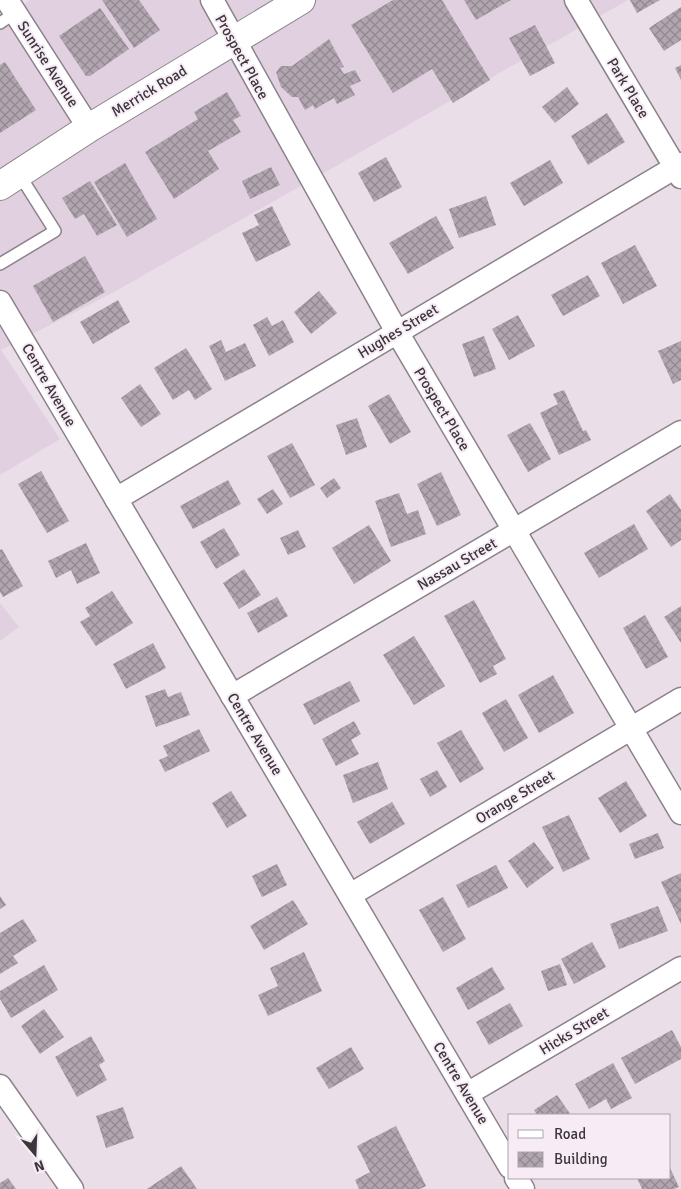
<svg xmlns="http://www.w3.org/2000/svg" width="681" height="1189" viewBox="0 0 681 1189" font-family="Signika,sans-serif">
	<style>
		.built { fill: #e1d0e0 }
		.building { fill: url(#building-cross-hatch) }
		.lines { fill: none; stroke-linecap: round; stroke-linejoin: round }
		.lane-casing { stroke: #8c828b; stroke-width: 14 }
		.street-casing { stroke: #8c828b; stroke-width: 25 }
		.primary-casing { stroke: #8c828b; stroke-width: 30 }
		.lane { stroke: #fff; stroke-width: 11 }
		.street { stroke: #fff; stroke-width: 22 }
		.primary { stroke: #fff; stroke-width: 28 }
		.labels { text-anchor: middle; stroke-width: 4; stroke-linejoin: round; paint-order: stroke }
		.street-label { font-size: 15px; fill: #3b373b; stroke: #f7ecf6 }
	</style>
	<defs>
		<pattern id="building-cross-hatch" width="8" height="8" patternUnits="userSpaceOnUse" patternTransform="scale(1.25)"><rect width="8" height="8" fill="#b1a6b0"/><path d="M0 0l8 8M0 8l8-8" fill="none" stroke="#918890"/></pattern>
	</defs>
	<rect width="100%" height="100%" fill="#eadee9"/>
	<!-- built -->
	<g class="built">
		<path d="M30,0h598l-514,292 -113,58 59,89 -60,36v-455z"/>
		<path d="M0,603l19,24 -19,14z"/>
	</g>
	<!-- building -->
	<g class="building">
		<path d="M102,0h37l21,30 -26,18z"/>
		<path d="M393,0h49l48,80 -37,23 -21,-34 -39,24 -42,-68z"/>
		<path d="M464,0h47l-35,20z"/>
		<path d="M630,0h30l-23,13z"/>
		<path d="M681,7v33l-17,11 -15,-23z"/>
		<path d="M100,8l29,41 -39,27h-4l-27,-40z"/>
		<path d="M535,25l20,38 -25,13 -21,-38z"/>
		<path d="M329,39l15,28 -4,1 4,6 11,-4 6,11 -11,5 5,9 -18,9 -3,-6 -19,11 -2,-4 -8,5 -7,-13h-6l-11,-10 -5,-15 5,-6h11z"/>
		<path d="M5,62l31,48 -36,23v-68z"/>
		<path d="M681,65v15l-6,-12z"/>
		<path d="M567,87l12,17 -24,19 -13,-16z"/>
		<path d="M227,92l14,24 -8,4 8,12 -33,19 11,18 -45,30 -29,-47 53,-33 -4,-7z"/>
		<path d="M607,113l18,29 -37,23 -17,-29z"/>
		<path d="M386,157l16,30 -28,15 -16,-29z"/>
		<path d="M550,160l13,23 -39,23 -14,-23z"/>
		<path d="M125,163l32,56 -30,18 -33,-55z"/>
		<path d="M271,167l9,18 -30,14 -8,-18z"/>
		<path d="M90,181l27,44 -20,11 -13,-22 -9,5 -13,-21z"/>
		<path d="M486,196l10,29 -37,13 -10,-29z"/>
		<path d="M272,206l19,39 -35,17 -14,-29 17,-8 -5,-10z"/>
		<path d="M436,216l18,32 -46,26 -19,-31z"/>
		<path d="M635,245l22,41 -34,18 -22,-41z"/>
		<path d="M85,256l20,36 -52,30 -20,-36z"/>
		<path d="M588,275l12,21 -37,20 -12,-21z"/>
		<path d="M319,291l18,22 -26,21 -17,-22z"/>
		<path d="M118,300l12,22 -37,22 -13,-22z"/>
		<path d="M518,315l17,31 -26,14 -17,-31z"/>
		<path d="M267,317l5,9 11,-6 11,22 -25,14 -16,-31z"/>
		<path d="M484,336l12,33 -22,8 -12,-33z"/>
		<path d="M221,340l5,12 19,-9 11,23 -31,15 -16,-35z"/>
		<path d="M681,341v39l-8,4 -15,-33z"/>
		<path d="M186,348l26,41 -17,11 -6,-10 -16,10 -19,-32z"/>
		<path d="M140,384l21,30 -20,13 -20,-29z"/>
		<path d="M564,390l19,41 3,-1 5,10 -32,15 -19,-42 18,-9 -5,-10z"/>
		<path d="M389,394l22,38 -21,12 -22,-38z"/>
		<path d="M357,418l10,29 -21,8 -10,-30z"/>
		<path d="M530,423l21,36 -23,13 -21,-37z"/>
		<path d="M292,443l23,42 -25,13 -23,-42z"/>
		<path d="M41,471l28,50 -22,12 -29,-49z"/>
		<path d="M441,472l20,43 -24,11 -20,-42z"/>
		<path d="M334,478l7,10 -14,10 -7,-10z"/>
		<path d="M228,480l13,24 -48,25 -13,-23z"/>
		<path d="M273,489l10,15 -16,10 -10,-15z"/>
		<path d="M399,493l8,21 11,-4 8,24 -35,13 -16,-46z"/>
		<path d="M670,494l11,16v30l-10,7 -25,-36z"/>
		<path d="M634,524l14,25 -49,29 -15,-25z"/>
		<path d="M369,525l22,36 -37,23 -22,-36z"/>
		<path d="M224,528l16,27 -24,14 -16,-27z"/>
		<path d="M298,530l8,17 -18,8 -8,-17z"/>
		<path d="M86,543l14,30 -23,11 -6,-14 -15,8 -8,-17z"/>
		<path d="M2,549l21,37 -20,11 -3,-5v-42z"/>
		<path d="M244,569l17,26 -22,14 -16,-26z"/>
		<path d="M112,591l21,32 -37,23 -16,-24 10,-6 -5,-8z"/>
		<path d="M277,597l11,19 -30,17 -11,-20z"/>
		<path d="M474,600l32,59 -13,7 4,8 -17,9 -36,-67z"/>
		<path d="M681,606v37l-17,-26z"/>
		<path d="M645,615l23,42 -22,12 -23,-41z"/>
		<path d="M414,636l31,50 -31,19 -31,-50z"/>
		<path d="M153,643l13,25 -40,21 -13,-25z"/>
		<path d="M553,675l21,38 -35,20 -21,-38z"/>
		<path d="M350,681l10,20 -46,24 -11,-21z"/>
		<path d="M165,689l3,8 13,-5 9,23 -34,12 -11,-31z"/>
		<path d="M506,699l22,39 -24,14 -22,-39z"/>
		<path d="M354,721l7,13 -10,6 8,14 -23,12 -14,-27z"/>
		<path d="M199,729l11,22 -45,21 -6,-12 9,-4 -5,-10z"/>
		<path d="M461,730l23,39 -24,14 -23,-40z"/>
		<path d="M378,762l10,27 -35,14 -10,-28z"/>
		<path d="M437,770l10,17 -17,10 -10,-18z"/>
		<path d="M626,781l21,35 -27,17 -22,-35z"/>
		<path d="M231,791l16,25 -20,12 -15,-25z"/>
		<path d="M392,802l13,22 -35,20 -13,-22z"/>
		<path d="M569,815l21,44 -27,13 -21,-45z"/>
		<path d="M658,833l6,15 -29,11 -6,-15z"/>
		<path d="M534,842l20,26 -27,20 -19,-27z"/>
		<path d="M277,864l10,21 -25,12 -10,-21z"/>
		<path d="M496,865l12,23 -40,20 -12,-23z"/>
		<path d="M681,873v51l-20,-42z"/>
		<path d="M0,896l6,9 -6,4z"/>
		<path d="M443,897l23,42 -23,13 -24,-42z"/>
		<path d="M293,900l15,24 -44,26 -14,-24z"/>
		<path d="M658,906l10,25 -49,18 -9,-25z"/>
		<path d="M23,919l14,22 -24,15 5,7 -18,11v-41z"/>
		<path d="M592,942l14,25 -32,17 -13,-25z"/>
		<path d="M304,952l18,39 -54,25 -10,-21 20,-9 -8,-18z"/>
		<path d="M560,964l7,21 -19,6 -7,-20z"/>
		<path d="M44,965l14,25 -47,28 -11,-19v-8z"/>
		<path d="M492,967l13,22 -37,21 -12,-22z"/>
		<path d="M510,1003l13,23 -34,19 -13,-23z"/>
		<path d="M44,1009l20,28 -24,17 -19,-28z"/>
		<path d="M672,1030l9,17v12l-46,25 -14,-26z"/>
		<path d="M91,1036l14,25 -6,4 8,15 -30,17 -22,-40z"/>
		<path d="M351,1047l13,22 -35,20 -13,-21z"/>
		<path d="M613,1063l19,35 -21,11 -5,-10 -17,10 -14,-25z"/>
		<path d="M557,1095l14,20h-34l-3,-5z"/>
		<path d="M123,1107l11,31 -28,10 -10,-32z"/>
		<path d="M396,1126l30,60 -6,3h-61l-4,-9 15,-8 -13,-26z"/>
		<path d="M181,1166l16,23h-50z"/>
		<path d="M670,1168l9,19 -5,2h-32l-5,-11h33z"/>
		<path d="M8,1178l8,11h-16v-6z"/>
	</g>
	<g class="lines">
		<!-- lane casing -->
		<g class="lane-casing">
			<g id="lane">
				<path d="M0,23l15,-10"/>
				<path d="M0,264l55,-33 -36,-57"/>
			</g>
		</g>
		<!-- street casing -->
		<g class="street-casing">
			<g id="street">
				<path d="M7,0l82,128"/>
				<path d="M212,0l185,332 284,481"/>
				<path d="M576,0l105,177"/>
				<path d="M0,302l510,865"/>
				<path d="M116,499l565,-335"/>
				<path d="M232,696l449,-264"/>
				<path d="M350,895l331,-196"/>
				<path d="M0,1086l72,103"/>
				<path d="M467,1094l214,-126"/>
				<path d="M516,1178l7,11"/>
			</g>
		</g>
		<!-- primary casing -->
		<g class="primary-casing">
			<path id="primary" d="M0,186l89,-58 212,-128"/>
		</g>
		<!-- lane -->
		<use href="#lane" class="lane"/>
		<!-- street -->
		<use href="#street" class="street"/>
		<!-- primary -->
		<use href="#primary" class="primary"/>
	</g>
	<g class="labels">
		<!-- street labels -->
		<g class="street-label">
			<text transform="translate(242 57) rotate(61)" y="5">Prospect Place</text>
			<text transform="translate(48 64) rotate(57)" y="5">Sunrise Avenue</text>
			<text transform="translate(628 88) rotate(59)" y="5">Park Place</text>
			<text transform="translate(149 91) rotate(-31)" y="5">Merrick Road</text>
			<text transform="translate(398 331) rotate(-31)" y="5">Hughes Street</text>
			<text transform="translate(49 385) rotate(60)" y="5">Centre Avenue</text>
			<text transform="translate(442 409) rotate(59)" y="5">Prospect Place</text>
			<text transform="translate(457 564) rotate(-30)" y="5">Nassau Street</text>
			<text transform="translate(255 734) rotate(59)" y="5">Centre Avenue</text>
			<text transform="translate(515 797) rotate(-31)" y="5">Orange Street</text>
			<text transform="translate(574 1031) rotate(-31)" y="5">Hicks Street</text>
			<text transform="translate(461 1083) rotate(59)" y="5">Centre Avenue</text>
		</g>
	</g>
	<!-- legend -->
	<rect x="508" y="1114" width="162" height="65" fill="#f7ecf6" stroke="#aca4ab"/>
	<rect x="518" y="1130" width="25" height="8" fill="#ffffff" stroke="#aca4ab"/>
	<text x="554" y="1139" font-size="15" fill="#3b373b">Road</text>
	<rect x="518" y="1152" width="25" height="15" fill="url(#building-cross-hatch)" stroke="#aca4ab"/>
	<text x="554" y="1164" font-size="15" fill="#3b373b">Building</text>
	<!-- north arrow -->
	<g transform="translate(35 1154) rotate(161)" stroke="#f7ecf6" stroke-width="4" paint-order="stroke">
	<path d="M0-4L9 19L0 12L-9 19Z" fill="#3b373b"/>
	<text y="-8" font-size="14" font-weight="bold" text-anchor="middle" fill="#3b373b">N</text>
	</g>
</svg>
